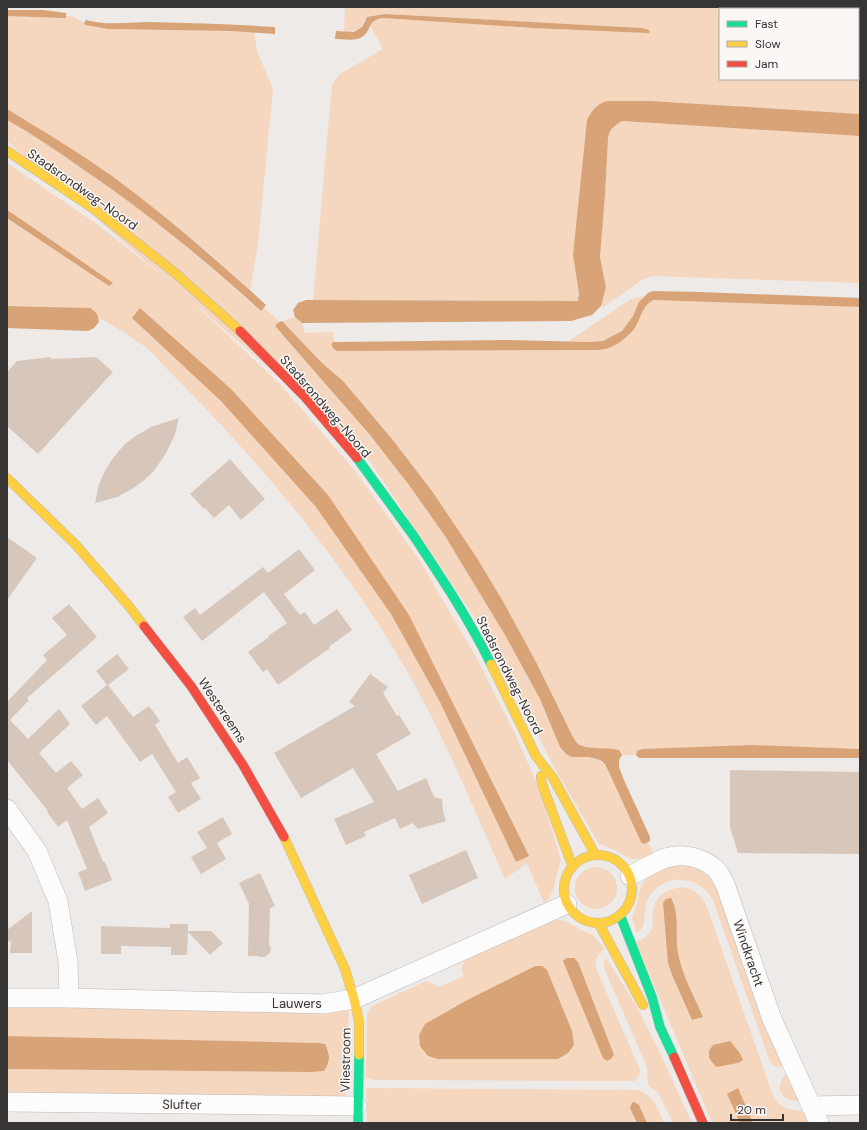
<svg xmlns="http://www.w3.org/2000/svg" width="867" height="1130" viewBox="0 0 867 1130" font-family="'DM Sans',sans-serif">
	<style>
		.green { fill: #f5d6bf; fill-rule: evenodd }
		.water { fill: #d7a377 }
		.building { fill: #d7c7bb }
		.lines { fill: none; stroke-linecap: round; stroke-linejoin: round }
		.street-casing { stroke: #bcbab8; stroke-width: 20 }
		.fast-casing { stroke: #bcbab8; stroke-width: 10 }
		.slow-casing { stroke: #bcbab8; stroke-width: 10 }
		.jam-casing { stroke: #bcbab8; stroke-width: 10 }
		.street { stroke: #fcfcfc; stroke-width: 19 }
		.fast { stroke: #16e098; stroke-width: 9 }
		.slow { stroke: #ffcf43; stroke-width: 9 }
		.jam { stroke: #f24e42; stroke-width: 9 }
		.labels { text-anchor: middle; stroke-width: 3; stroke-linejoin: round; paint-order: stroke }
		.street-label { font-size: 13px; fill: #363534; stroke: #fbf7f4 }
	</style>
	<rect width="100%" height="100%" fill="#edeae8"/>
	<!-- green -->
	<g class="green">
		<path d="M345,7h515v107l-253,-13 -29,200 -265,-1 19,-216 8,-10 43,-25 -13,-24c3,-5 8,-6 13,-7l150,10 116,5 -7,-5 -257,-14 -18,3c-9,12 -6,15 -23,15zM720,9h138v70h-138z"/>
		<path d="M7,16l56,2h3v-2h6l12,7 1,2 23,4 123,2 23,1 3,19 16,38 -15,155 -8,46 -42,-38 -96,-76 -29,-19 -76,-48z"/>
		<path d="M7,120c27,15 52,32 77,50 62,42 120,90 176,141l4,-4 15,15 -4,4 95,109 39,50 36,51 60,99 35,64 20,48 12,10c16,0 26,-2 36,13l36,74 4,-2 5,11 -9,4 -7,2h-5l-6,-2 -11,-7 -16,-6 -44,-75 -65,-129 -130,-193 -353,-306z"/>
		<path d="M622,121l238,15v147l-208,-7 -10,4 -39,27 -2,-1 5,-20 -6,-29 5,-62 3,-56c1,-10 6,-13 14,-18z"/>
		<path d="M7,163l87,59 79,62 107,100 76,88 64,89 55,94 39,77 26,58 21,70 -4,14 -4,17 -4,7 -5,5 -17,-40 -22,16c-31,-70 -60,-141 -98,-208 -48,-83 -108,-161 -173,-232 -21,-23 -43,-46 -66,-69 -9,-9 -17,-20 -28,-27 -13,-10 -28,-17 -42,-26v-1l-33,-9 -58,-1z"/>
		<path d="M644,296c-6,7 -8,14 -12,22 -16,26 -36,25 -63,23l62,-42z"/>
		<path d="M654,300l206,7v442l-108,-4 -115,6 -1,4h-14l-3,-5c-10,-3 -33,0 -41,-6 -3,-3 -5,-7 -7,-11l-35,-71 -32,-59 -27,-45 -45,-67 -40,-52 -49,-58 -22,-19 -39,-41 13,-4 7,6 3,10 28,-1 1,10 -2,1 5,8 262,-1c4,-1 8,-1 12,-3 7,-2 20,-13 24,-19 6,-10 8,-24 19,-28z"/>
		<path d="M678,865c18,-1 30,8 39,23l67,178c-6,2 -10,1 -14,-4l-57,-162c-7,-11 -16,-19 -30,-20 -16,-2 -33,8 -37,25 -3,10 2,21 -9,28l-5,-15c1,-5 4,-10 5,-15 2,-5 1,-11 4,-16 5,-14 23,-19 37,-22z"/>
		<circle cx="596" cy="888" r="21"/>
		<path d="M683,887c13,3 18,8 24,20l65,186 7,11 4,3 6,2 12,2 6,4 3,8h-57l-16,-34 -10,6 13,28h-28l-76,-181c6,-3 12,-5 15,-12 3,-6 1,-12 2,-19 2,-16 15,-22 30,-24zM673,901c5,17 2,35 5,52 4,22 16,43 25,64l-11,3 -27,-102 -2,-15zM709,1051l29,12 -22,4z"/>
		<path d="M553,920l12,1 16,9 12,5 12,14c-8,5 -10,10 -9,19l44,102c0,6 -2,8 -6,11l-258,-1 -10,-2 1,-64 5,-8 54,-25 14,6 24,-11 -3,-8 1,-1 4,-9zM567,958h6l5,4 36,93zM534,966l40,79 -7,8 -9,6 -139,-24 6,-11 44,-25z"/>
		<path d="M606,958l30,47 21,42 35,76h-19l-14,-29 -10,-8 -1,-3 -1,-16 -43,-99v-7z"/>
		<path d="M7,1006l342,4 -2,81 -3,5 -3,2 -334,-5v-24l304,3 18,-9v-10l-4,-9 -7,-1 -311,-7z"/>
		<path d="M788,1073l12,28c-4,0 -8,0 -12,-2 -12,-6 -10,-19 0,-26z"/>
		<path d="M366,1088l271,2c17,5 21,18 27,33h-17l-8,-17 -9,2 7,15h-270z"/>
	</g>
	<!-- water -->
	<g class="water">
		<path d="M7,10h36l23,3v5h-3l-56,-2z"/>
		<path d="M385,14l257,14 4,1 4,2 -1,2h-2l-114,-5 -150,-10c-17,2 -11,15 -23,20 -7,3 -17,1 -25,1l1,-8 18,1 8,-5 5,-10z"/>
		<path d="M86,20c21,6 43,2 64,2 42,1 84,2 125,5v7l-44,-3 -123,-2 -23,-4 -1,-2z"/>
		<path d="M607,101h42l211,13v22l-238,-15c-8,5 -13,8 -14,18l-3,56 -5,62 6,30 -5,19 -9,9 -21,6 -269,2 -7,-6 -2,-7 5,-7 8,-3 272,1 1,-8 -6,-38 14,-135c5,-10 10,-16 20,-19z"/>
		<path d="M7,109c36,22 71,43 105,67 54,40 105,84 154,129l-5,6c-56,-51 -115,-99 -177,-141 -25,-18 -50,-35 -77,-50z"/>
		<path d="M7,210l34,23 72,50 -4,3 -102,-68z"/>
		<path d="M653,291l47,1 160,6v9l-206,-7c-11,4 -13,18 -19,28 -4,6 -17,17 -24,19 -4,2 -8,2 -12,3l-262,1c-4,-2 -6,-5 -5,-8l2,-1 175,-2 80,2 14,-1 19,-10 11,-15 6,-14 9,-9z"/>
		<path d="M7,306l83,2c6,4 8,6 9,14l-5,6 -6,3 -81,-3z"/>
		<path d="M140,308l91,81 97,106 81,120 120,241 -13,6 -76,-160 -49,-88 -75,-107 -95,-106 -89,-83z"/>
		<path d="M282,321l39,41 22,19 49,58 40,52 45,67 27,45 32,59 35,71c2,4 4,8 7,11 8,6 31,3 41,6l3,5 -3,5v7l4,11 27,59v4l-6,3 -3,-2 -33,-72 -4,-7 -4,-3 -11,-3h-17l-6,-3 -6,-7 -20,-48 -35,-64 -60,-99 -36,-51 -39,-50 -95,-109 4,-4z"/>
		<path d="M752,745l108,4v9h-221l-3,-3 1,-4 5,-2z"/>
		<path d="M671,898c9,16 4,37 7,55 4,22 16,43 25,64l-11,3 -19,-43 -5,-14 -5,-60 3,-4z"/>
		<path d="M567,958h7l4,4 36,93 -3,4 -4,2 -4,-3 -40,-97z"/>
		<path d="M535,966h7l5,4 25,61 2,14 -6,8 -10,6h-120l-10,-3 -8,-10 -1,-11 6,-11 44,-25z"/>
		<path d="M7,1036l311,7 7,1c5,11 6,16 -1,27l-13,1 -304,-3z"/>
		<path d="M730,1041l9,11 4,8 -5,3 -22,4 -7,-9v-7l4,-6z"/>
		<path d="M738,1088l15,35h-13l-13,-29z"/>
		<path d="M634,1102l5,3 8,18h-10l-7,-15 2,-5z"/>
	</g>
	<!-- building -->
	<g class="building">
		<path d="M51,357v2l45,-2 17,15 -75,82 -31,-28v-54l10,-11z"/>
		<path d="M179,418l-4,16 -7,15 -5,9 -10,14 -10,9 -11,8 -15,8 -22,6 4,-19 7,-15 7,-11 11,-13 10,-8 17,-10z"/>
		<path d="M230,459l35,40 -24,21 -12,-15 -15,13 -9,-10 -1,1 -14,-15z"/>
		<path d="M7,537l30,21 -30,42z"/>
		<path d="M299,549l16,21 -31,24 16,21 5,-3 9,13 23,-16 15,21 -23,17 1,1 -52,37 -11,-16 -4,3 -15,-20 21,-15 -1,-1 19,-13 -23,-31 -62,49 -19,-24 12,-9 5,7 63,-48 5,6z"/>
		<path d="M69,604l28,33 -70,61 2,2 -19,20 18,19 31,-30 11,15 -31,29 17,20 15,-12 12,14 -16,13 15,21 16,-11 10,15 -19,14 14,35h2l7,18 -27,11 -7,-19 9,-3 -20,-49 -9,7 -11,-15 1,-1 -41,-51v-58l40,-42 -4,-5 24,-20 -15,-17z"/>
		<path d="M117,654l12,15 -21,16 25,32 16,-11 11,15 -5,4 23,38 9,-6 13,21 -9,5 10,16 -23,14 -10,-16 8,-5 -24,-38 -12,8 -33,-46 -11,9 -15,-19 26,-21 -11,-14z"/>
		<path d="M370,674l18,13 -5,6 14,23 2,-1 12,19 -35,20 22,37 28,-13 8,19 8,2 1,12 3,10 -28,8 -5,-6 -13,6 -5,-11 -31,14 2,4 -20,9 -12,-26 40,-17 -21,-34 -52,30 -27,-45 81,-47 -6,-4z"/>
		<path d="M730,770l130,2v82l-122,-1 -8,-26z"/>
		<path d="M223,817l9,17 -15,9 9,16 -25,15 -10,-17 16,-9 -10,-16z"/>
		<path d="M466,850l12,28 -56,26 -13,-29z"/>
		<path d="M260,873l15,33 -5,2 -1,37 2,2 -1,6 -5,4h-5l-2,-1h-10l1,-52 -10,-21z"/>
		<path d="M32,911v42h-22l1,-11 -4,-1v-11z"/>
		<path d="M170,924h18v7h23l12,12 -13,12 -22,-23 -1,23h-16v-8l-50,-1v8h-20v-28l69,2z"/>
	</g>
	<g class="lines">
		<!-- street casing -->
		<g class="street-casing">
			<g id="street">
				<path d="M7,809l30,42 21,50 10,61 1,36"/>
				<path d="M630,876c11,-6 22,-12 33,-17 19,-7 43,-2 56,14 2,4 4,8 6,11l47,135 47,104"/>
				<path d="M7,998h62l254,6 31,-5 213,-95"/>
				<path d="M7,1102l350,4"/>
				<path d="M811,1106l49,-1"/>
			</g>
		</g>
		<!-- fast casing -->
		<g class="fast-casing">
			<g id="fast">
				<path d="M357,458c19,26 37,51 56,77 28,42 56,84 78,129"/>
				<path d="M620,915l32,82 8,30 14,30"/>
				<path d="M358,1123l1,-68"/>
			</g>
		</g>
		<!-- slow casing -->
		<g class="slow-casing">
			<g id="slow">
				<path d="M7,151l87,58 80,63 66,59"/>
				<path d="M7,478l68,66 53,61 16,21"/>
				<path d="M491,664l45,92 17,22 42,76"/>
				<path d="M541,776l1,8 30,81"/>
				<path d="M284,837l61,132 9,30 5,22v34"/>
				<circle cx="598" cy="889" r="34"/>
				<path d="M599,924l44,81"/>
			</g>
		</g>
		<!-- jam casing -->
		<g class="jam-casing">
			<g id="jam">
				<path d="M240,331l65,66 52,61"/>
				<path d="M144,626l47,60 52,79 41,72"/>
				<path d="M674,1057l29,66"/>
			</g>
		</g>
		<!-- street -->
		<use href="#street" class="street"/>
		<!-- fast -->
		<use href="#fast" class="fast"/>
		<!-- slow -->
		<use href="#slow" class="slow"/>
		<!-- jam -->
		<use href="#jam" class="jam"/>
	</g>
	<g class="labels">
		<!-- street labels -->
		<g class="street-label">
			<text transform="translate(83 189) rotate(35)" y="5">Stadsrondweg-Noord</text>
			<text transform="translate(326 406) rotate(49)" y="5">Stadsrondweg-Noord</text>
			<text transform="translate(510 675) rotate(63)" y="5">Stadsrondweg-Noord</text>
			<text transform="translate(223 710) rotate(56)" y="5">Westereems</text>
			<text transform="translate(749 953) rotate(71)" y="5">Windkracht</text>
			<text x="297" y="1008">Lauwers</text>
			<text transform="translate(345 1060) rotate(-89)" y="5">Vliestroom</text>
			<text transform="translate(182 1104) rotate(1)" y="5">Slufter</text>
		</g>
	</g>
	<!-- border -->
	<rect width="867" height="1130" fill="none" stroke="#363534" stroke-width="16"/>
	<!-- legend -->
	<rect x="719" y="8" width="140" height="72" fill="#fbf7f4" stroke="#aca9a7"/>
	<rect x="727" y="21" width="20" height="6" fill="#16e098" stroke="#aca9a7"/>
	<text x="755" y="28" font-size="12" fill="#363534">Fast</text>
	<rect x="727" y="41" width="20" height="6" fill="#ffcf43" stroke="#aca9a7"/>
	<text x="755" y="48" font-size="12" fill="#363534">Slow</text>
	<rect x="727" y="61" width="20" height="6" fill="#f24e42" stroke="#aca9a7"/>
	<text x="755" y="68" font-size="12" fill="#363534">Jam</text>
	<!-- scale -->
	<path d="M731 1114v6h52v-6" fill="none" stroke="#363534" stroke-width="2"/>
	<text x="737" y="1114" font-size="12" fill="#363534" stroke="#fbf7f4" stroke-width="3" paint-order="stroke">20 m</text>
</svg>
